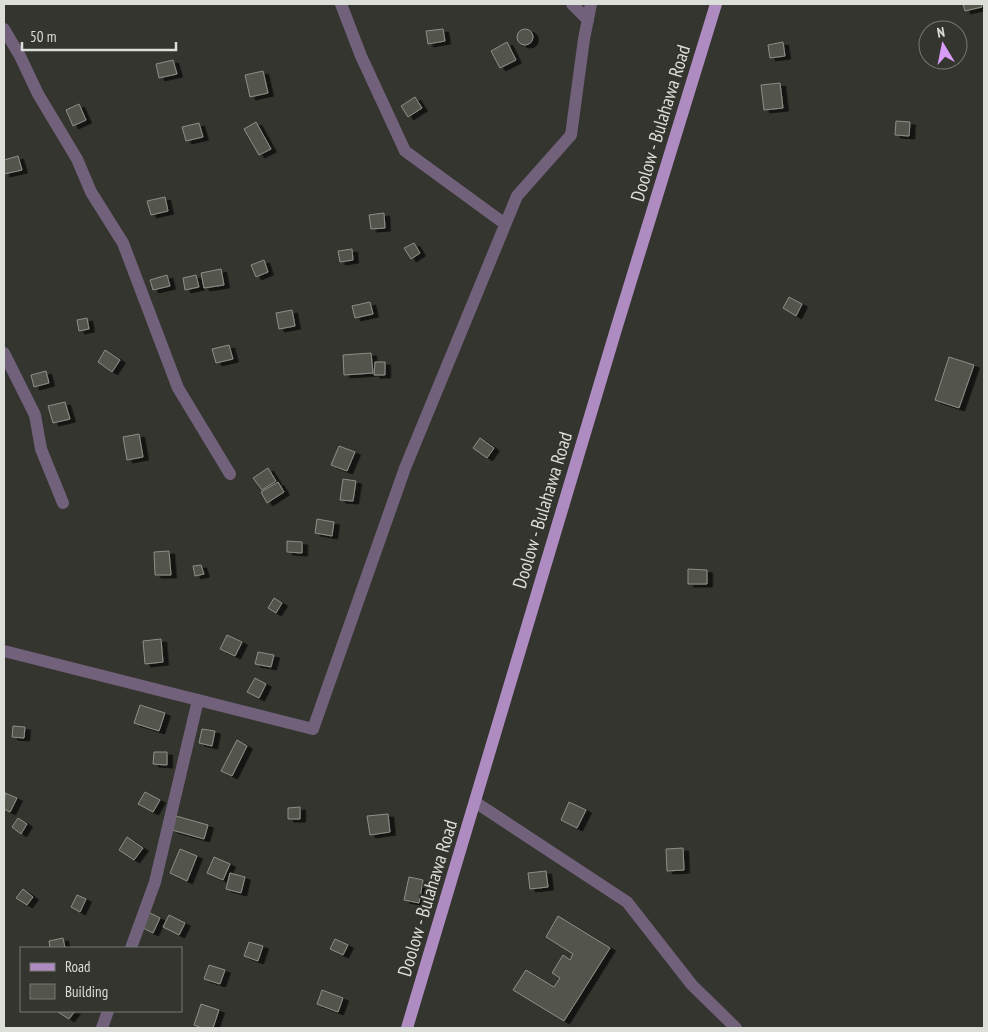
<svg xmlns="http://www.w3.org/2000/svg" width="988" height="1032" viewBox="0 0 988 1032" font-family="'PT Sans Narrow',sans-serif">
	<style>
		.building { fill: #53554d; stroke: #8d8f87; filter: url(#shadow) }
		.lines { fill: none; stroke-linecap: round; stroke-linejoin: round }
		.minor { stroke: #72617b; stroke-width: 12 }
		.major { stroke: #ae8bc1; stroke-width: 12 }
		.labels { text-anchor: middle; stroke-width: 4; stroke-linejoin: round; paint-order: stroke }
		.street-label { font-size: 19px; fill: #dcded9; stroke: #33352e }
	</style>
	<defs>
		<filter id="shadow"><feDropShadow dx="5.5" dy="3" stdDeviation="0" flood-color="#0009"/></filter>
	</defs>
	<rect width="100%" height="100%" fill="#33352e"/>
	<!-- building -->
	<g class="building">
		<path d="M963,4h18l1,3 -17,4z"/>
		<path d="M443,29l2,12 -17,3 -2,-13z"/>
		<circle cx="525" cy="37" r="8"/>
		<path d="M507,42l9,18 -16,8 -9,-17z"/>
		<path d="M783,42l2,14 -15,2 -2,-13z"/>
		<path d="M173,60l4,14 -18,4 -3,-14z"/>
		<path d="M263,71l5,22 -18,4 -5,-22z"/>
		<path d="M780,83l3,25 -19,2 -3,-25z"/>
		<path d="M415,97l7,11 -14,9 -7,-11z"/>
		<path d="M79,104l7,16 -13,6 -7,-16z"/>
		<path d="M896,121l14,1 -1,14 -14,-1z"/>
		<path d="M256,122l15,27 -12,6 -15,-26z"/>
		<path d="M199,123l4,14 -17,4 -4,-14z"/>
		<path d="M18,156l4,14 -18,4v-14z"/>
		<path d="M165,197l3,14 -17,4 -4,-14z"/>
		<path d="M384,213l1,15 -14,1 -2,-14z"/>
		<path d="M414,243l6,10 -9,6 -7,-11z"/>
		<path d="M352,249l1,11 -13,2 -2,-11z"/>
		<path d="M264,260l4,12 -12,5 -5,-12z"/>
		<path d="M221,269l3,16 -20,3 -3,-15z"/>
		<path d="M167,275l3,11 -17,4 -3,-10z"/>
		<path d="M196,275l3,12 -14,3 -2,-12z"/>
		<path d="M789,297l13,7 -6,12 -13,-8z"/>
		<path d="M370,302l3,12 -18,4 -3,-12z"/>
		<path d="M292,310l3,16 -16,3 -3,-16z"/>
		<path d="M87,318l2,11 -10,2 -2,-11z"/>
		<path d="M229,345l4,14 -17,4 -4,-14z"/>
		<path d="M105,350l15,10 -8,12 -14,-10z"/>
		<path d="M371,353l2,20 -29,2 -1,-20z"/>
		<path d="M949,357l25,8 -15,43 -24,-8z"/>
		<path d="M375,362h10v13h-11z"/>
		<path d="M46,371l3,12 -15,4 -3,-12z"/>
		<path d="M65,402l5,17 -17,4 -5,-17z"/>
		<path d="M139,434l4,23 -16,3 -4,-23z"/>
		<path d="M480,438l14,10 -7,10 -14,-10z"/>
		<path d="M339,446l16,6 -8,19 -16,-6z"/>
		<path d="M268,468l8,13 -14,9 -9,-12z"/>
		<path d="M343,479l13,2 -3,20 -13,-1z"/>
		<path d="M278,482l6,10 -17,11 -6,-11z"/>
		<path d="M317,519l17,3 -2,14 -17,-3z"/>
		<path d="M287,541l15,1v11l-15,-1z"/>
		<path d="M169,551l2,24h-16l-1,-23z"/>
		<path d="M201,565l3,9 -9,2 -2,-10z"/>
		<path d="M688,569l19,1v14h-19z"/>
		<path d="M274,598l8,5 -6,10 -8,-5z"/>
		<path d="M227,635l15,7 -7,14 -15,-7z"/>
		<path d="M161,639l2,23 -18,2 -2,-23z"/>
		<path d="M258,652l16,3 -3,12 -16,-3z"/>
		<path d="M255,678l11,6 -7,14 -12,-6z"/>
		<path d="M140,705l25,8 -6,18 -25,-8z"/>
		<path d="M13,726l12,1 -1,11 -12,-1z"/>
		<path d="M202,729l13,2 -3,15 -13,-3z"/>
		<path d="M237,740l10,6 -15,30 -11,-5z"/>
		<path d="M154,752h13v13l-14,-1z"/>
		<path d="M145,792l15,8 -7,12 -15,-8z"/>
		<path d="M5,793l12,5 -7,14 -6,-3z"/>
		<path d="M569,802l17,8 -9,18 -16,-8z"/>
		<path d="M300,807v12h-12v-11z"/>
		<path d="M388,814l2,18 -20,3 -3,-19z"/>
		<path d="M176,816l32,9 -4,14 -32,-9z"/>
		<path d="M18,818l9,6 -6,10 -9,-7z"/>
		<path d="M127,837l16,11 -9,12 -15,-10z"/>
		<path d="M683,848l1,22 -17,1 -1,-22z"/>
		<path d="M180,849l17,7 -10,25 -17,-8z"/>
		<path d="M214,857l16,7 -7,16 -16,-7z"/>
		<path d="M546,871l2,16 -18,2 -2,-16z"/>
		<path d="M230,873l15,4 -4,16 -15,-4z"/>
		<path d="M409,877l14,3 -4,23 -15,-3z"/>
		<path d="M23,889l10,8 -6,8 -11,-7z"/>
		<path d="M77,895l9,4 -6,13 -9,-5z"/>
		<path d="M148,912l12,6 -7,15 -12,-6z"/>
		<path d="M169,915l16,8 -6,12 -16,-8z"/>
		<path d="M558,916l52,32 -46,73 -51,-31 13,-20 28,17 6,-9 -8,-5 11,-18 7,5 3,-6 -27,-17z"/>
		<path d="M63,938l2,10h-15l-1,-7z"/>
		<path d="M335,939l13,6 -5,10 -13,-6z"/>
		<path d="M249,942l14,4 -5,15 -14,-5z"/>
		<path d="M209,965l16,5 -5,14 -16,-5z"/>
		<path d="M322,990l21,8 -5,14 -21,-8z"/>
		<path d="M201,1004l18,6 -6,18h-11l-8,-3z"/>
		<path d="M59,1011h16l-6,8 -11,-7z"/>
	</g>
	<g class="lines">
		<!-- minor -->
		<g class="minor">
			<path d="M341,4l20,52 44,95 100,73"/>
			<path d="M572,4l16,16"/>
			<path d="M4,29l16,27 18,38 39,65 14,33 32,51 55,145 52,86"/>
			<path d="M4,353l31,62 6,34 22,54"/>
			<path d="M4,651l309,78 92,-261 112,-272 54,-61 13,-96 7,-35"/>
			<path d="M475,802l152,100 65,83 44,43"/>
			<path d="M131,948l24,-66 43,-182"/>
			<path d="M102,1028l6,-17"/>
		</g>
		<!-- major -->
		<path class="major" d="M407,1028l210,-702 99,-322"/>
	</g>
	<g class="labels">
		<!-- street labels -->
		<g class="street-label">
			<text transform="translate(660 123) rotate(-73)" y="7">Doolow - Bulahawa Road</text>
			<text transform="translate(542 510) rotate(-73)" y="7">Doolow - Bulahawa Road</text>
			<text transform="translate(427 898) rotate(-73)" y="7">Doolow - Bulahawa Road</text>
		</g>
	</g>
	<!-- border -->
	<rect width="988" height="1032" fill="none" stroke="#dcded9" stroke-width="10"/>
	<!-- legend -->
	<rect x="20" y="947" width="162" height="65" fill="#33352e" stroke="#777972"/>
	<rect x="30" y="963" width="25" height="8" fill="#ae8bc1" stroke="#777972"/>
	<text x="65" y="972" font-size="15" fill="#dcded9">Road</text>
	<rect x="30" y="984" width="25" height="15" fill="#53554d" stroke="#777972"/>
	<text x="65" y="997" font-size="15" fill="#dcded9">Building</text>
	<!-- north arrow -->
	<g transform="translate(943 45) rotate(350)"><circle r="24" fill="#33352e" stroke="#777972"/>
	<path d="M0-4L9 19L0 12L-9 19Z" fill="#d89bf8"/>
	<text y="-8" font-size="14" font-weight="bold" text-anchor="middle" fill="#dcded9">N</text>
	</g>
	<!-- scale -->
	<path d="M22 42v8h154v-8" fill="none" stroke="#dcded9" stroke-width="2.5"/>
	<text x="30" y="42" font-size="15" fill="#dcded9" stroke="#33352e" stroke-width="4" paint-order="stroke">50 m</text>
</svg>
